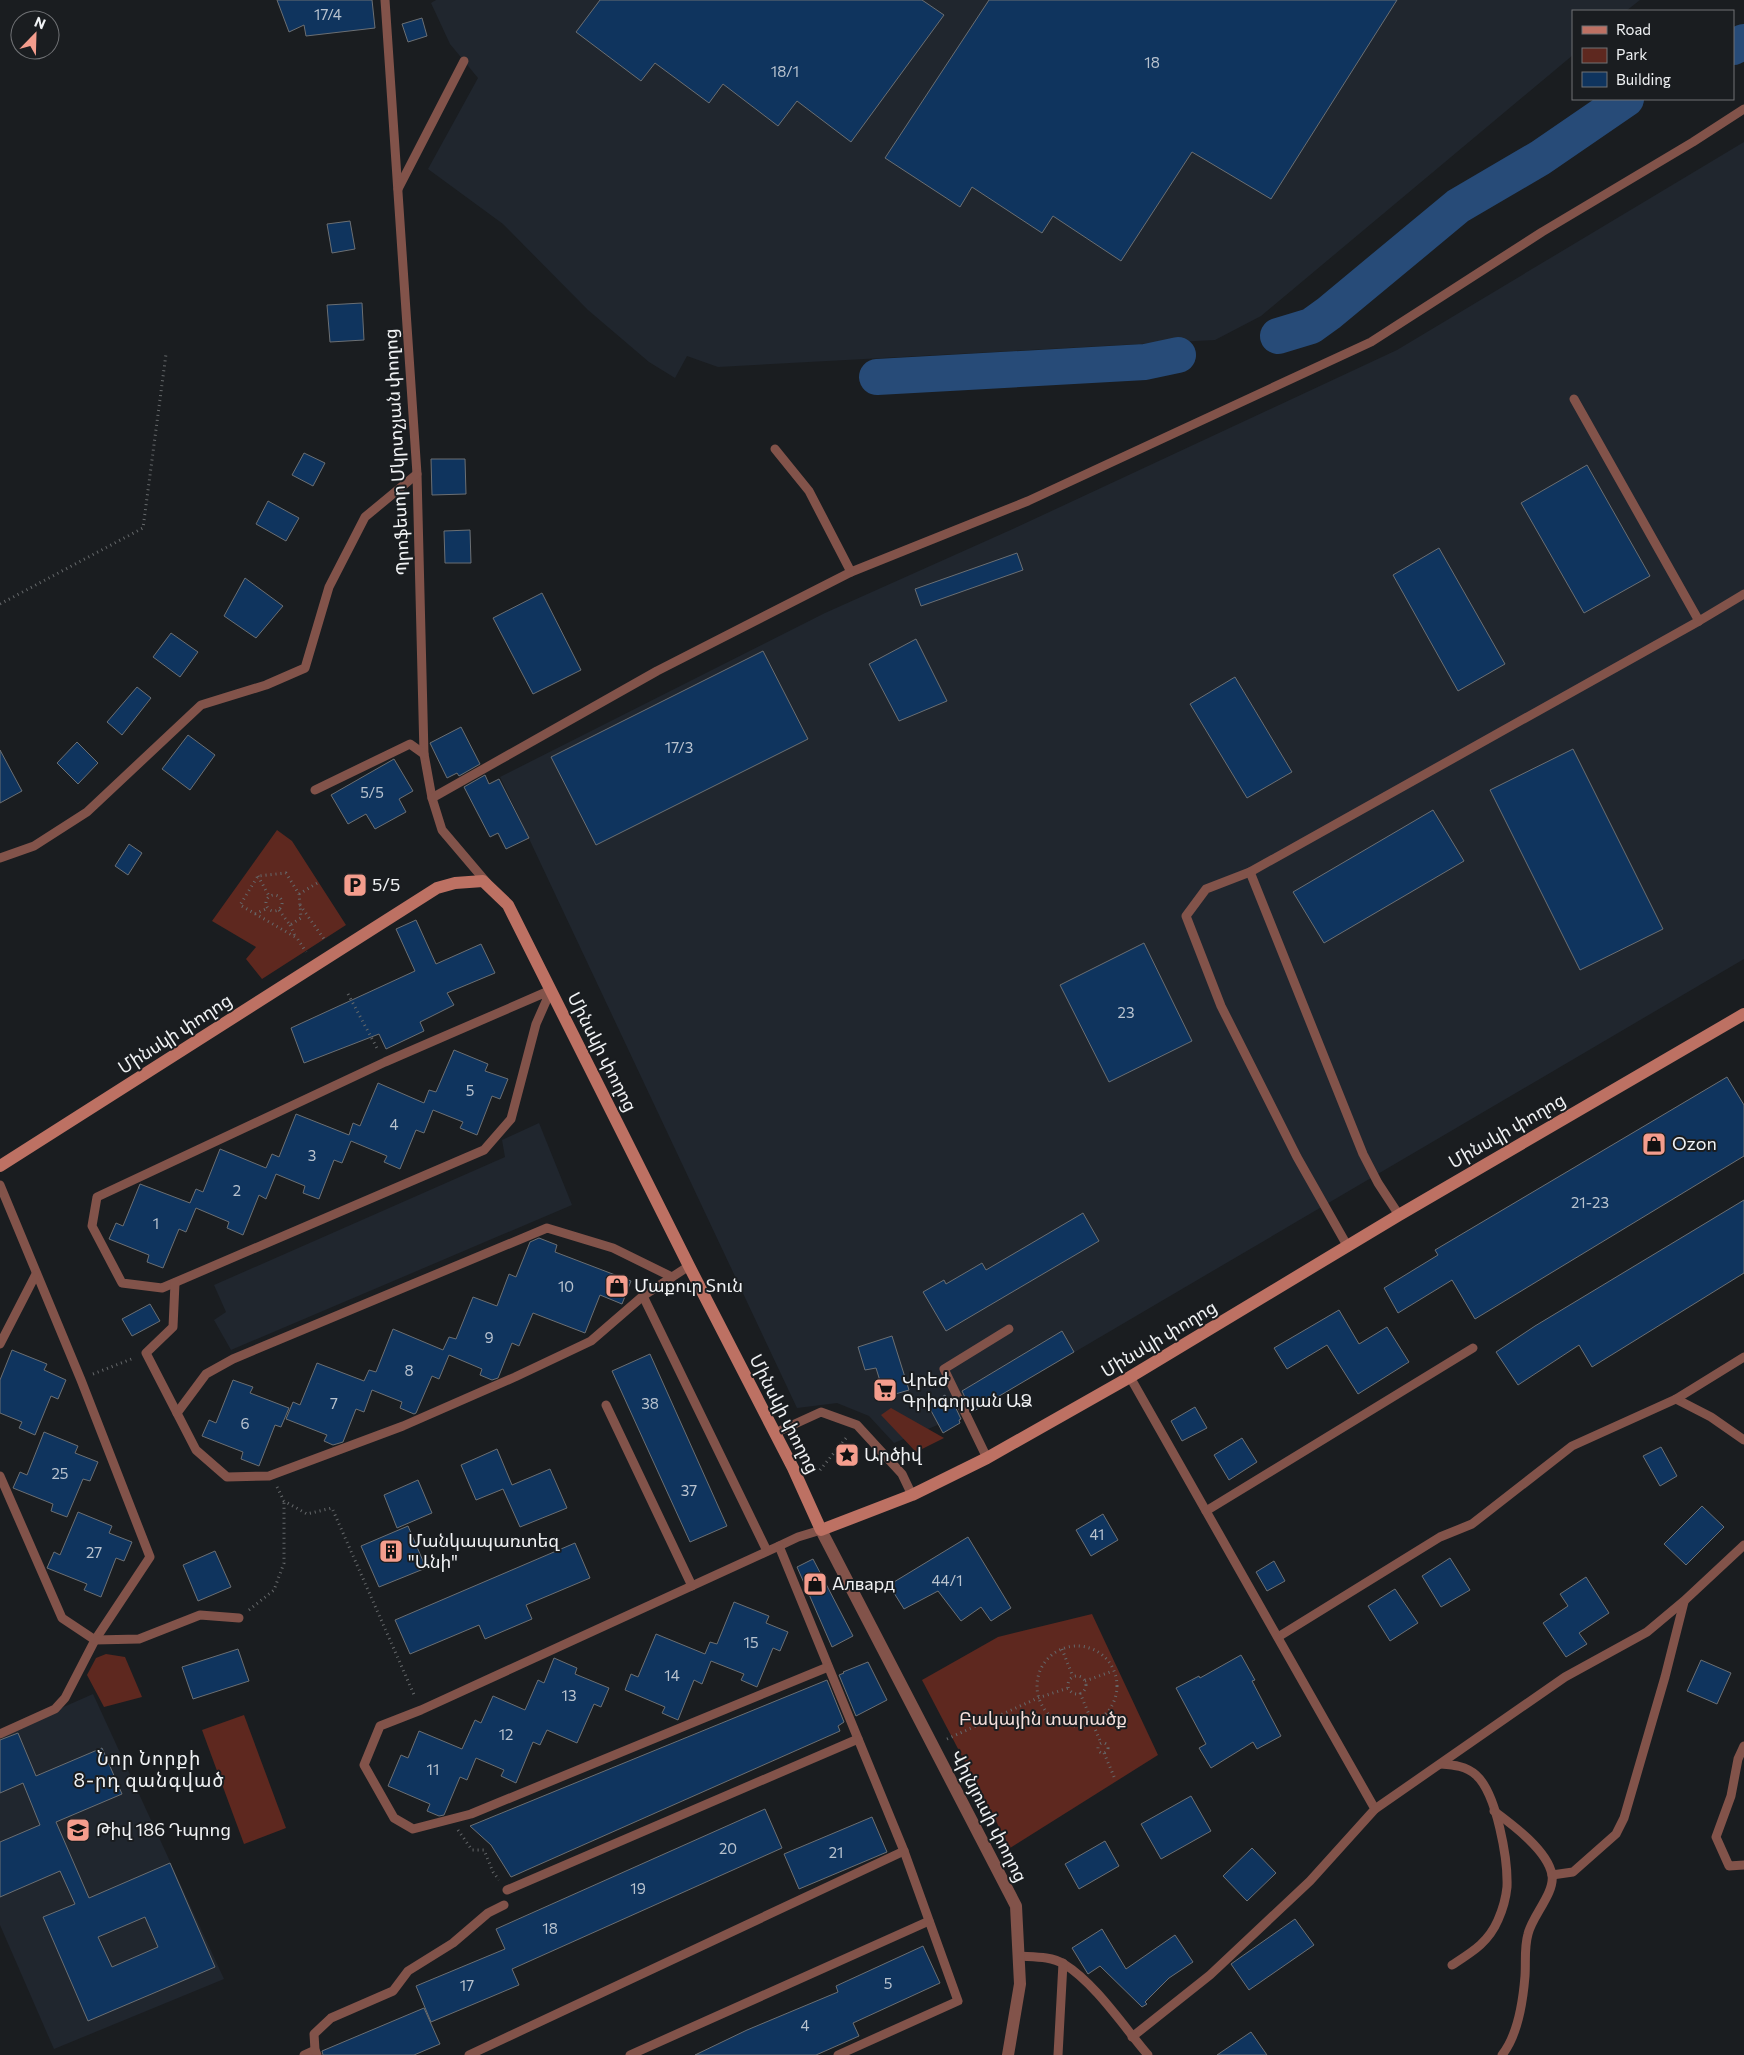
<svg xmlns="http://www.w3.org/2000/svg" width="1744" height="2055" viewBox="0 0 1744 2055" font-family="Commissioner,'Noto Sans Armenian',sans-serif">
	<style>
		.built { fill: #20262e }
		.green { fill: #5e281f }
		.lines { fill: none; stroke-linecap: round; stroke-linejoin: round }
		.river { stroke: #274b78; stroke-width: 36 }
		.building { fill: #0f345e; stroke: #6b6f73; fill-rule: evenodd }
		.path { stroke: #66696b; stroke-width: 3; stroke-dasharray: 1 4; stroke-linecap: butt }
		.service { stroke: #82534a; stroke-width: 9 }
		.tertiary { stroke: #82534a; stroke-width: 12 }
		.secondary { stroke: #bd7163; stroke-width: 12 }
		.labels { text-anchor: middle; stroke-width: 4; stroke-linejoin: round; paint-order: stroke }
		.number-label { font-size: 15px; fill: #b8c2ce }
		.street-label { font-size: 18px; fill: #f0f2f4; stroke: #1a1d20 }
		.poi-label { font-size: 18px; fill: #f0f2f4; stroke: #1a1d20; text-anchor: start }
		.park-label { font-size: 18px; fill: #f4dfdb; stroke: #1a1d20 }
		.neighbourhood-label { font-size: 19px; letter-spacing: 1px; fill: #f0f2f4; stroke: #1a1d20 }
	</style>
	<rect width="100%" height="100%" fill="#1a1d20"/>
	<!-- built -->
	<g class="built">
		<path d="M436,0h1204l-14,11h-53v44l-312,261 -46,24 -497,27 -31,-11 -12,22 -26,-16 -61,-52 -85,-86 -75,-55 50,-91 -28,-34 -19,-41z"/>
		<path d="M1744,142v817l-763,448 -87,36 -25,-27 -32,-13 -40,5 -297,-631 325,-164 190,-85 382,-178z"/>
		<path d="M539,1123l33,82 -341,145 -17,-30 12,-8 -12,-27 291,-128 -3,-17z"/>
		<path d="M93,1694l131,285 -170,70 -54,-124v-190z"/>
	</g>
	<!-- green -->
	<g class="green">
		<path d="M277,830l15,11 54,84 -84,54 -16,-20 10,-12 -44,-26z"/>
		<path d="M891,1408l53,30 -28,14 -35,-37z"/>
		<path d="M1092,1614l66,141 -148,93 -88,-168 76,-43z"/>
		<path d="M106,1654l19,3 17,40 -38,10 -17,-32 9,-17z"/>
		<path d="M244,1715l42,113 -42,16 -42,-114z"/>
	</g>
	<g class="lines">
		<!-- river -->
		<g class="river">
			<path d="M1733,47l11,-5"/>
			<path d="M1278,336l33,-10 18,-13 129,-107 82,-48 86,-59"/>
			<path d="M877,377l268,-15 33,-7"/>
		</g>
	</g>
	<!-- building -->
	<g class="building">
		<path d="M277,0h95l3,28 -69,8 -2,-11 -15,7z"/>
		<path d="M600,0h322l22,15 -93,127 -54,-41 -19,25 -55,-42 -14,19 -54,-40 -14,18 -65,-49z"/>
		<path d="M989,0h408l-126,199 -79,-47 -71,109 -68,-45 -11,17 -70,-46 -12,20 -75,-49z"/>
		<path d="M422,18l5,18 -19,6 -6,-18z"/>
		<path d="M350,221l5,28 -23,4 -5,-29z"/>
		<path d="M362,303l2,37 -34,2 -3,-37z"/>
		<path d="M304,453l21,10 -12,23 -21,-11z"/>
		<path d="M431,459h34l1,35 -34,1z"/>
		<path d="M1587,465l63,111 -66,37 -63,-110z"/>
		<path d="M268,501l31,17 -13,23 -30,-17z"/>
		<path d="M470,530l1,33h-26l-1,-32z"/>
		<path d="M1439,548l66,116 -47,27 -65,-116z"/>
		<path d="M1017,553l6,17 -102,36 -6,-17z"/>
		<path d="M245,578l38,28 -27,32 -32,-22z"/>
		<path d="M542,593l39,77 -48,24 -40,-76z"/>
		<path d="M171,633l27,19 -18,25 -27,-20z"/>
		<path d="M916,639l31,62 -48,20 -30,-57z"/>
		<path d="M763,651l45,88 -212,106 -45,-88z"/>
		<path d="M1235,677l57,95 -45,26 -57,-94z"/>
		<path d="M137,687l14,11 -29,37 -15,-13z"/>
		<path d="M461,727l19,37 -21,12 -2,-3 -10,5 -17,-35z"/>
		<path d="M188,735l27,20 -25,35 -28,-21z"/>
		<path d="M77,742l21,21 -20,21 -21,-21z"/>
		<path d="M1573,749l90,180 -83,41 -90,-180z"/>
		<path d="M0,750l22,41 -22,12z"/>
		<path d="M394,759l19,32 -14,8 7,13 -31,17 -9,-15 -18,10 -17,-29z"/>
		<path d="M485,775l4,9 10,-5 30,59 -23,11 -8,-16 -8,4 -26,-50z"/>
		<path d="M1433,810l31,51 -140,82 -31,-51z"/>
		<path d="M129,844l13,9 -14,22 -13,-9z"/>
		<path d="M416,920l20,44 45,-20 14,29 -48,20 7,12 -34,17 4,9 -38,18 -7,-15 -75,29 -13,-35 124,-57 -19,-42z"/>
		<path d="M1144,943l48,98 -83,41 -49,-97z"/>
		<path d="M454,1050l34,14 -3,7 23,8 -8,20 -8,-3 -15,39 -17,-7 3,-6 -30,-12 -9,23 -8,-3 -16,39 -16,-7 3,-6 -36,-15 -9,22 -8,-3 -15,39 -16,-6 2,-7 -29,-12 -10,25 -7,-4 -16,40 -16,-7 2,-6 -33,-14 -10,24 -7,-3 -16,39 -16,-6 2,-7 -40,-16 7,-16 7,3 17,-42 50,19 6,-14 7,3 17,-43 46,19 6,-14 7,3 17,-43 53,21 4,-12 7,3 18,-43 46,20 5,-13 7,2z"/>
		<path d="M1727,1077l17,28v51l-269,163 -23,-39 -54,33 -14,-25 54,-33 -3,-5z"/>
		<path d="M1744,1200v73l-152,94 -13,-22 -61,40 -22,-33 39,-26z"/>
		<path d="M1083,1213l16,28 -153,90 -23,-39 21,-12 2,4 36,-21 4,7z"/>
		<path d="M539,1238l18,7 -2,7 76,29 -9,23 -22,-9 -15,38 -52,-20 -14,33 -7,-3 -14,35 -6,2 -12,-5 2,-6 -33,-14 -10,24 -7,-3 -16,37 -2,1 -14,-6 2,-6 -30,-12 -8,22 -8,-3 -13,33 -10,3 -9,-4 3,-6 -41,-16 7,-17 7,3 17,-42 47,18 5,-11 7,2 17,-43 50,21 6,-13 7,2 17,-42 24,9 12,-32 7,3 14,-35z"/>
		<path d="M150,1304l10,17 -28,15 -10,-17z"/>
		<path d="M1339,1310l20,34 28,-17 22,35 -51,32 -31,-49 -40,24 -13,-21z"/>
		<path d="M1062,1331l12,21 -102,60 -10,-21z"/>
		<path d="M892,1336l17,54 -24,7 -9,-29 -11,2 -7,-23z"/>
		<path d="M12,1350l35,14 -3,6 22,10 -8,19 -7,-3 -16,39 -16,-7 3,-6 -22,-9v-33z"/>
		<path d="M650,1354l77,172 -37,16 -78,-171z"/>
		<path d="M233,1380l20,7 -3,6 39,15 -8,19 -6,-2 -16,41 -18,-7 2,-7 -41,-16 7,-16 7,3z"/>
		<path d="M945,1395l2,5 4,-2 10,21 -2,1 1,3 -17,10 -15,-28z"/>
		<path d="M1195,1407l12,21 -25,13 -11,-20z"/>
		<path d="M44,1432l34,14 -3,7 23,9 -8,19 -7,-2 -16,38 -16,-6 2,-7 -40,-16 7,-16 7,3z"/>
		<path d="M1242,1438l15,24 -28,18 -15,-25z"/>
		<path d="M1661,1447l16,29 -17,10 -17,-30z"/>
		<path d="M497,1449l15,36 38,-16 17,39 -47,19 -17,-38 -27,11 -15,-35z"/>
		<path d="M418,1480l14,33 -35,15 -13,-33z"/>
		<path d="M1702,1506l22,21 -38,38 -22,-21z"/>
		<path d="M78,1512l34,14 -3,7 23,9 -8,19 -8,-3 -15,39 -17,-7 3,-6 -40,-16 7,-16 6,3z"/>
		<path d="M1103,1514l15,26 -27,16 -15,-26z"/>
		<path d="M408,1526l18,42 -47,19 -18,-41z"/>
		<path d="M968,1537l43,71 -20,13 -10,-14 -20,14 -23,-30 -34,18 -15,-24z"/>
		<path d="M575,1543l15,35 -64,27 6,14 -47,20 -6,-14 -69,29 -15,-34z"/>
		<path d="M215,1551l16,36 -33,14 -15,-36z"/>
		<path d="M1450,1558l20,32 -29,17 -19,-31z"/>
		<path d="M813,1559l40,77 -21,11 -35,-80z"/>
		<path d="M1274,1561l11,20 -18,10 -11,-19z"/>
		<path d="M1586,1577l23,36 -30,20 8,11 -21,13 -23,-34 25,-17 -8,-12z"/>
		<path d="M1395,1589l23,34 -28,18 -22,-35z"/>
		<path d="M734,1602l35,14 -3,7 22,9 -8,19 -7,-3 -16,39 -16,-7 3,-6 -33,-13 -9,23 -8,-4 -16,40 -16,-7 3,-6 -40,-17 6,-16 7,3 18,-43 49,20 5,-12 7,2z"/>
		<path d="M238,1649l11,32 -56,18 -11,-32z"/>
		<path d="M1241,1655l14,25 -3,1 29,55 -24,13 -4,-7 -42,26 -12,-20 7,-4 -30,-56 23,-12 1,2z"/>
		<path d="M554,1658l23,10 -2,6 34,14 -8,19 -7,-3 -17,39 -30,-13 -7,15 -7,-3 -17,41 -15,-7 3,-6 -28,-12 -9,22 -7,-3 -16,38 -5,1 -12,-5 3,-7 -42,-18 13,-31 7,3 11,-27 43,18 13,-29 6,3 12,-27 32,14 13,-30 6,3z"/>
		<path d="M1701,1660l30,13 -14,31 -30,-13z"/>
		<path d="M868,1662l19,38 -31,16 -17,-41 5,-2 -1,-1z"/>
		<path d="M827,1680l17,42 -6,4 2,5 -329,146 -20,-32 -21,-19z"/>
		<path d="M18,1733l18,43 66,-28 20,46 -66,28 33,76 81,-35 45,104 -127,54 -45,-104 32,-13 -15,-33 -60,26v-55l40,-17 -17,-42 -23,10v-53zM145,1917l13,30 -46,20 -14,-30z"/>
		<path d="M1191,1796l20,35 -50,28 -20,-35z"/>
		<path d="M765,1809l17,39 -270,121 7,16 -88,37 -15,-36 89,-37 -9,-20z"/>
		<path d="M872,1817l15,35 -88,37 -15,-35z"/>
		<path d="M1105,1841l14,25 -40,23 -14,-25z"/>
		<path d="M1252,1848l24,25 -29,28 -24,-25z"/>
		<path d="M1295,1919l19,26 -65,45 -18,-26z"/>
		<path d="M1102,1929l24,40 49,-34 18,27 -24,16 -24,24 2,2 -5,3 -42,-41 -12,8 -16,-26z"/>
		<path d="M923,1946l17,37 -87,40 6,13 -43,19h-121l52,-25 91,-38 -2,-6z"/>
		<path d="M424,2008l16,36 -26,11h-91l-1,-4z"/>
		<path d="M1251,2032l16,23h-50z"/>
	</g>
	<g class="lines">
		<!-- path -->
		<g class="path">
			<path d="M0,604l143,-76 23,-174"/>
			<path d="M258,876l11,20"/>
			<path d="M299,894l20,-12"/>
			<circle cx="274" cy="903" r="8"/>
			<path d="M300,905l24,34"/>
			<path d="M279,910l11,15 11,-7 -2,-24 -13,-21 -28,3 -18,29 57,33 9,14"/>
			<path d="M255,914l13,-6"/>
			<path d="M290,925l6,13"/>
			<path d="M348,994l30,56"/>
			<path d="M93,1374l41,-16"/>
			<path d="M820,1470l27,-33"/>
			<path d="M277,1487l7,14 23,13 25,-6 83,189"/>
			<path d="M249,1610l25,-20 10,-27v-62"/>
			<circle cx="1077" cy="1686" r="40"/>
			<path d="M1062,1649l11,28"/>
			<circle cx="1077" cy="1685" r="9"/>
			<path d="M1085,1681l28,-10"/>
			<path d="M1080,1693l21,50"/>
			<path d="M947,1739l91,-41 30,-10"/>
			<circle cx="1103" cy="1748" r="5"/>
			<path d="M1104,1753l11,26"/>
			<path d="M458,1830l14,20h12l9,22 6,8"/>
		</g>
		<!-- service -->
		<g class="service">
			<path d="M385,0l32,474 7,280 8,44 10,32 45,53"/>
			<path d="M398,189l66,-128"/>
			<path d="M1574,399l125,222 45,-27"/>
			<path d="M775,449l34,42 42,81"/>
			<path d="M315,790l95,-46 14,10"/>
			<path d="M432,798l225,-127 194,-99 177,-71 343,-159 171,-110 151,-90 51,-33"/>
			<path d="M0,858l34,-12 53,-34 114,-107 65,-20 39,-17 24,-81 36,-70 52,-43"/>
			<path d="M1250,872l113,282 15,29 21,32"/>
			<path d="M551,990l-15,34 -25,95 -27,31 -322,138 -40,-5 -30,-57 5,-29 288,-135z"/>
			<path d="M0,1185l81,195 69,177 -55,83 -30,58 -10,11 -55,25"/>
			<path d="M1348,1247l-51,-90 -76,-151 -35,-90 20,-27 44,-17 449,-251"/>
			<path d="M175,1283l-2,44 -27,26 50,97 31,27 42,-1 134,-50 112,-49 76,-36 52,-45 46,-30"/>
			<path d="M643,1296l124,255"/>
			<path d="M0,1344l36,-70"/>
			<path d="M1130,1377l245,432 -65,72 -100,94 -78,62"/>
			<path d="M1676,1399l35,18 33,23"/>
			<path d="M606,1405l86,181"/>
			<path d="M177,1413l29,-39 27,-15 314,-131 66,20 59,29"/>
			<path d="M775,1433l46,-21 36,13 45,49 10,21"/>
			<path d="M987,1458l-43,-89 65,-40"/>
			<path d="M0,1476l62,142 33,22 44,-1 61,-24 39,3"/>
			<path d="M1206,1511l267,-163"/>
			<path d="M821,1530l-23,7 -19,9 125,305 54,150 -120,54"/>
			<path d="M779,1546l-358,164 -41,16 -16,39 30,53 19,11 58,-15 357,-147"/>
			<path d="M1278,1637l162,-100 32,-13 100,-78 104,-47 68,-42"/>
			<path d="M1744,1746l-6,13 -7,37 -15,41 13,29 15,-1"/>
			<path d="M1441,1764c13,1 25,2 35,11 21,19 32,85 31,112 -1,10 -5,24 -9,33 -10,23 -26,32 -46,45"/>
			<path d="M1375,1809l190,-132 82,-45 37,-31 60,-56"/>
			<path d="M1494,1811c19,14 54,40 58,64 3,18 -20,41 -24,59 -4,14 -2,27 -3,42 -2,25 -7,59 -23,79"/>
			<path d="M1552,1875l21,-3 43,-38 8,-16 41,-141 19,-75"/>
			<path d="M507,1890l351,-151"/>
			<path d="M1019,1956c14,1 32,0 45,8 31,19 60,63 84,91"/>
			<path d="M304,2055l11,-5"/>
			<path d="M317,2055l-2,-5 -1,-16 17,-16 62,-27 15,-20 45,-28 35,-30 16,-8"/>
			<path d="M469,2055l435,-204"/>
			<path d="M630,2055l299,-134"/>
			<path d="M1058,2055l5,-92"/>
		</g>
		<!-- tertiary -->
		<path class="tertiary" d="M821,1530l195,376 4,78 -12,71"/>
		<!-- secondary -->
		<path class="secondary" d="M0,1166l437,-278 18,-5 28,-2 25,24 181,361 104,202 28,62 91,-35 75,-37 143,-81 269,-162 345,-201"/>
	</g>
	<!-- icons -->
	<defs>
		<g id="parking-square" transform="scale(1.25)"><rect x="-9" y="-9" width="18" height="18" rx="4" fill="#f49d8d" stroke="#1a1d20"/><path d="M-3.5-5.5H1a3.5 3.5 0 0 1 0 7H-1V5.5H-3.5ZM-1-3.4V-.6H.8a1.4 1.4 0 0 0 0-2.8Z" fill="#111"/></g>
		<g id="shop-square" transform="scale(1.25)"><rect x="-9" y="-9" width="18" height="18" rx="4" fill="#f49d8d" stroke="#1a1d20"/><path d="M-5-2.5h2.3a2.7 3.5 0 0 1 5.4 0H5L5.5 6h-11ZM-1.5-2.5h3a1.5 2.3 0 0 0-3 0Z" fill="#111"/></g>
		<g id="supermarket-square" transform="scale(1.25)"><rect x="-9" y="-9" width="18" height="18" rx="4" fill="#f49d8d" stroke="#1a1d20"/><path d="M-6-5.5h2.5l.6 2H6L4.5 2H-2.5L-4.4-4H-6ZM-1.5 3.2a1.3 1.3 0 1 0 .1 0ZM3 3.2a1.3 1.3 0 1 0 .1 0Z" fill="#111"/></g>
		<g id="sight-square" transform="scale(1.25)"><rect x="-9" y="-9" width="18" height="18" rx="4" fill="#f49d8d" stroke="#1a1d20"/><path d="M0-6L1.8-2.2L6-1.7L2.9 1.2L3.7 5.4L0 3.3L-3.7 5.4L-2.9 1.2L-6-1.7L-1.8-2.2Z" fill="#111"/></g>
		<g id="building-square" transform="scale(1.25)"><rect x="-9" y="-9" width="18" height="18" rx="4" fill="#f49d8d" stroke="#1a1d20"/><path d="M-4-6H4V6H1V3H-1V6H-4ZM-2.5-4.3h1.7v1.8h-1.7ZM.8-4.3h1.7v1.8H.8ZM-2.5-1h1.7V.8h-1.7ZM.8-1h1.7V.8H.8Z" fill="#111"/></g>
		<g id="school-square" transform="scale(1.25)"><rect x="-9" y="-9" width="18" height="18" rx="4" fill="#f49d8d" stroke="#1a1d20"/><path d="M0-5L7-2L0 1L-7-2ZM-4 1L0 2.5L4 1V4Q0 6-4 4Z" fill="#111"/></g>
	</defs>
	<g fill-rule="evenodd">
		<use href="#parking-square" x="355" y="885"/>
		<use href="#shop-square" x="1654" y="1144"/>
		<use href="#shop-square" x="617" y="1286"/>
		<use href="#supermarket-square" x="885" y="1390"/>
		<use href="#sight-square" x="847" y="1455"/>
		<use href="#building-square" x="391" y="1551"/>
		<use href="#shop-square" x="815" y="1584"/>
		<use href="#school-square" x="78" y="1830"/>
	</g>
	<g class="labels">
		<!-- number labels -->
		<g class="number-label">
			<text x="328" y="20">17/4</text>
			<text x="1152" y="68">18</text>
			<text x="785" y="77">18/1</text>
			<text x="679" y="753">17/3</text>
			<text x="372" y="798">5/5</text>
			<text x="1126" y="1018">23</text>
			<text x="470" y="1096">5</text>
			<text x="394" y="1130">4</text>
			<text x="312" y="1161">3</text>
			<text x="237" y="1196">2</text>
			<text x="1590" y="1208">21-23</text>
			<text x="156" y="1229">1</text>
			<text x="566" y="1292">10</text>
			<text x="489" y="1343">9</text>
			<text x="409" y="1376">8</text>
			<text x="334" y="1409">7</text>
			<text x="650" y="1409">38</text>
			<text x="245" y="1429">6</text>
			<text x="60" y="1479">25</text>
			<text x="689" y="1496">37</text>
			<text x="1097" y="1540">41</text>
			<text x="94" y="1558">27</text>
			<text x="947" y="1586">44/1</text>
			<text x="751" y="1648">15</text>
			<text x="672" y="1681">14</text>
			<text x="569" y="1701">13</text>
			<text x="506" y="1740">12</text>
			<text x="433" y="1775">11</text>
			<text x="728" y="1854">20</text>
			<text x="836" y="1858">21</text>
			<text x="638" y="1894">19</text>
			<text x="550" y="1934">18</text>
			<text x="888" y="1989">5</text>
			<text x="467" y="1991">17</text>
			<text x="805" y="2031">4</text>
		</g>
		<!-- street labels -->
		<g class="street-label">
			<text transform="translate(397 452) rotate(-93)" y="6">Պրոֆեսոր Մկրտչյան փողոց</text>
			<text transform="translate(175 1034) rotate(-33)" y="6">Մինսկի փողոց</text>
			<text transform="translate(602 1052) rotate(63)" y="6">Մինսկի փողոց</text>
			<text transform="translate(1507 1131) rotate(-30)" y="6">Մինսկի փողոց</text>
			<text transform="translate(1159 1339) rotate(-31)" y="6">Մինսկի փողոց</text>
			<text transform="translate(784 1414) rotate(63)" y="6">Մինսկի փողոց</text>
			<text transform="translate(989 1816) rotate(63)" y="6">Վիլնյուսի փողոց</text>
		</g>
		<!-- poi labels -->
		<g class="poi-label">
			<text x="372" y="891">5/5</text>
			<text x="1672" y="1150">Ozon</text>
			<text x="634" y="1292">Մաքուր Տուն</text>
			<text x="902" y="1386">Վրեժ<tspan x="902" dy="21">Գրիգորյան ԱՁ</tspan></text>
			<text x="864" y="1461">Արծիվ</text>
			<text x="408" y="1547">Մանկապառտեզ<tspan x="408" dy="21">"Անի"</tspan></text>
			<text x="832" y="1590">Алвард</text>
			<text x="96" y="1836">Թիվ 186 Դպրոց</text>
		</g>
		<!-- park labels -->
		<g class="park-label">
			<text x="1043" y="1725">Բակային տարածք</text>
		</g>
		<!-- neighbourhood labels -->
		<g class="neighbourhood-label">
			<text x="149" y="1765">Նոր Նորքի<tspan x="149" dy="22">8-րդ զանգված</tspan></text>
		</g>
	</g>
	<!-- legend -->
	<rect x="1572" y="10" width="162" height="90" fill="#1a1d20" stroke="#707275"/>
	<rect x="1582" y="26" width="25" height="8" fill="#bd7163" stroke="#707275"/>
	<text x="1616" y="35" font-size="15" fill="#f0f2f4">Road</text>
	<rect x="1582" y="48" width="25" height="15" fill="#5e281f" stroke="#707275"/>
	<text x="1616" y="60" font-size="15" fill="#f0f2f4">Park</text>
	<rect x="1582" y="72" width="25" height="15" fill="#0f345e" stroke="#707275"/>
	<text x="1616" y="85" font-size="15" fill="#f0f2f4">Building</text>
	<!-- north arrow -->
	<g transform="translate(35 35) rotate(23)"><circle r="24" fill="#1a1d20" stroke="#707275"/>
	<path d="M0-4L9 19L0 12L-9 19Z" fill="#f49d8d"/>
	<text y="-8" font-size="14" font-weight="bold" text-anchor="middle" fill="#f0f2f4">N</text>
	</g>
</svg>
